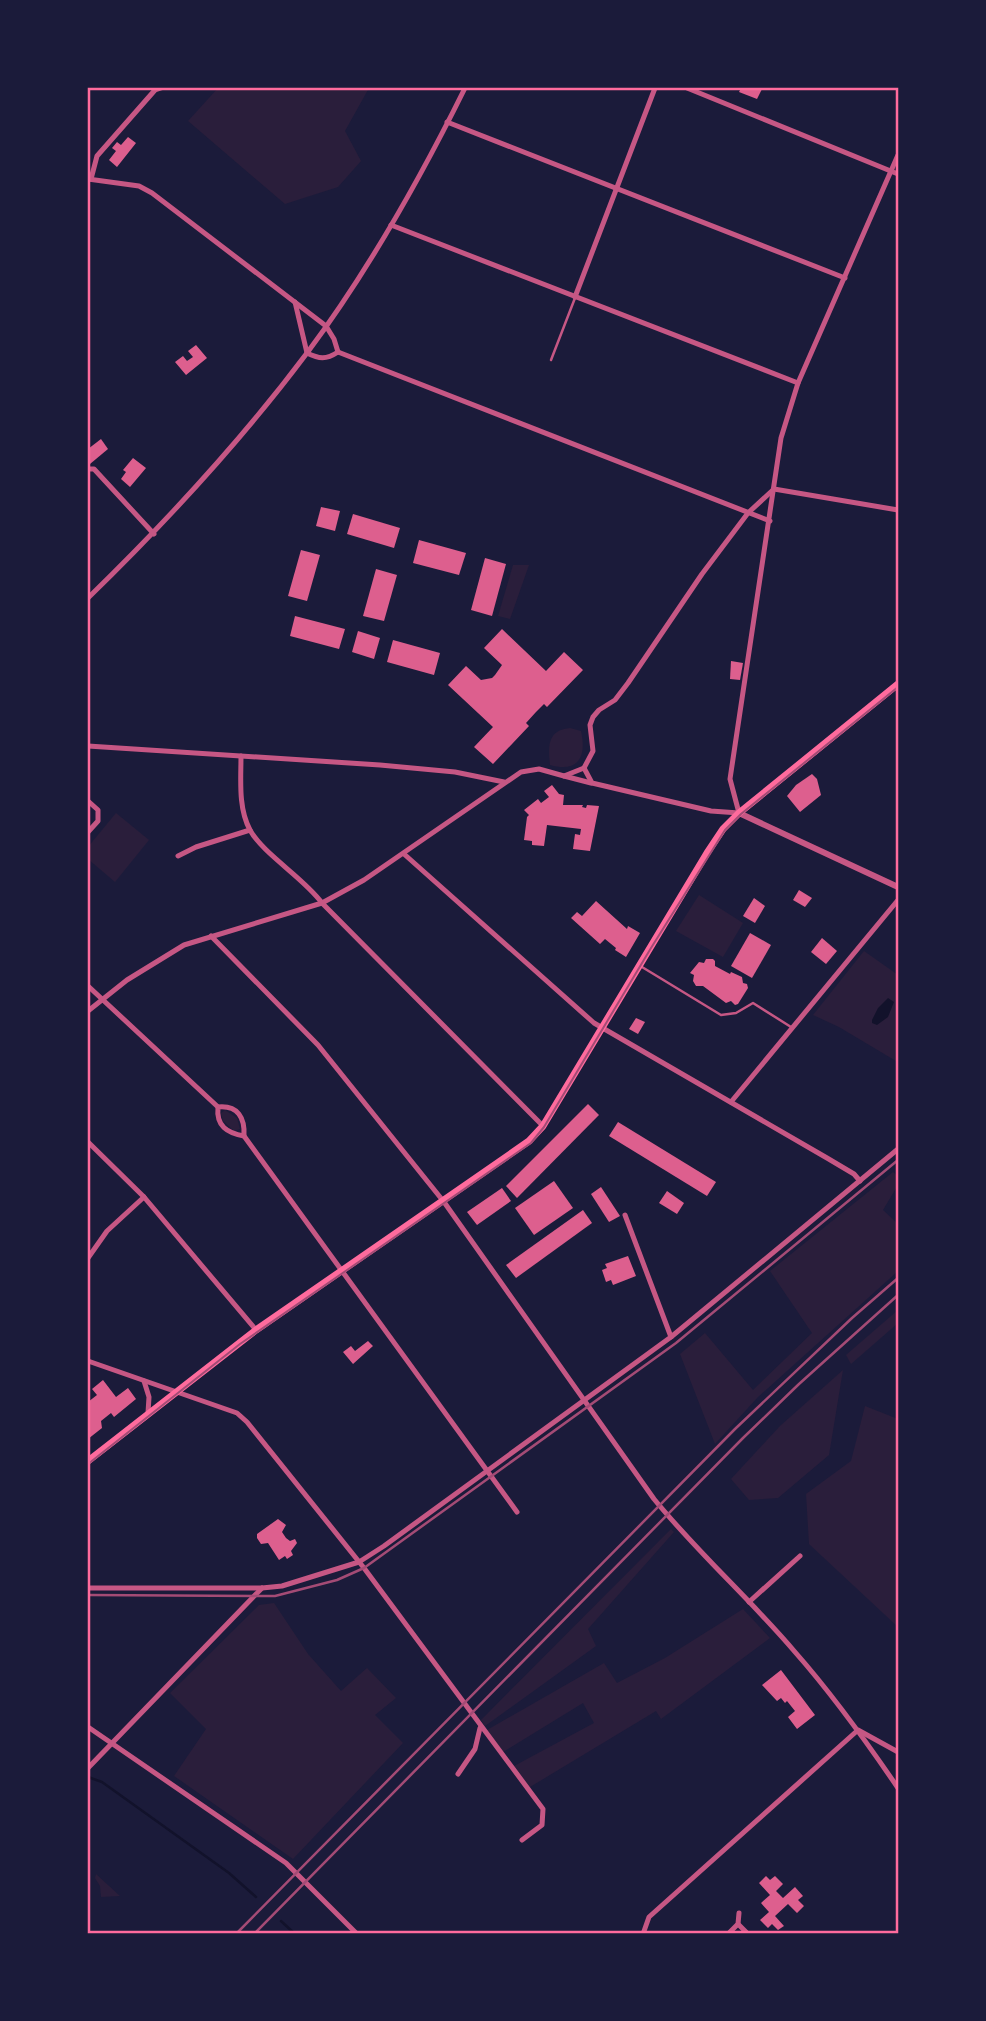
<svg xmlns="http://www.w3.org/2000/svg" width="986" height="2021" viewBox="0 0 986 2021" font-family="'PT Serif',serif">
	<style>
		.green { fill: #2a1e3b }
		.water { fill: #12122b }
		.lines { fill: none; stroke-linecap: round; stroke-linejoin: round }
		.stream { stroke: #12122b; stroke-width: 2.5 }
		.building { fill: #dd5f8e }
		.service { stroke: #c65784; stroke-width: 2.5 }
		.minor { stroke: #c65784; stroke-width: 5 }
		.tertiary { stroke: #c65784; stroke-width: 6 }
		.secondary { stroke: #ff6b9d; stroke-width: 7 }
		.tram { stroke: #a44b75; stroke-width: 2 }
		.rail { stroke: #a44b75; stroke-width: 2.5 }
		.neatline { fill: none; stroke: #ff6b9d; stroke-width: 2.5 }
	</style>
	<rect width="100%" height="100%" fill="#1b1b3a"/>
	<!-- green -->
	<g class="green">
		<path d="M218,88h151l-24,43 16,30 -23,26 -53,17 -97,-83z"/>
		<path d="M513,565h16l-19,54 -12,-3z"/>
		<path d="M570,728l11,3c6,26 -3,42 -31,34 -2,-18 -3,-35 20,-37z"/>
		<path d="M116,813l33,27 -34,42 -27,-23v-12z"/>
		<path d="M699,895l44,28 -20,34 -47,-26z"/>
		<path d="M864,951l34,24v82l-2,4 -57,-34 -26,-12z"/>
		<path d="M225,1110l12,8 3,11 -6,2 -11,-10 -2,-8z"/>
		<path d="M893,1172l5,4v9l-15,25 15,14v47l-140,126 -43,47 -35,-90 25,-21 48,57 59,-57 -42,-62z"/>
		<path d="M898,1310v13l-47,41 -5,-9z"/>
		<path d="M843,1370l-14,85 -51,43 -29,2 -18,-21 49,-53z"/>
		<path d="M865,1406l33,13v208l-89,-83 -3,-50 45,-33z"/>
		<path d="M671,1529l3,3 -86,97 8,17 -111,80 -4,-6z"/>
		<path d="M274,1603l34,51 33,37 26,-23 29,30 -21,17 28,28 -110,116 -119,-83 32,-47 -36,-36 89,-88z"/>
		<path d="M743,1609l27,29 -109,81 -5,-8 -126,76 -16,-21 80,-43 -11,-20 -80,49 -16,-22 117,-67 13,20 48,-25z"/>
		<path d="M96,1874l24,22 -19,1 -1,-11 -5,-8z"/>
	</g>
	<!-- water -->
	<path class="water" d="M888,998l6,4 -6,15 -11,8 -5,-2v-3l6,-12z"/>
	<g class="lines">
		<!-- stream -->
		<g class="stream">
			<path d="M88,1777l14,5 127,91 27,24"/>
			<path d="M281,1921l14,13"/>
		</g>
	</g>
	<!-- building -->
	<g class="building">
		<path d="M741,88h18l3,1 -5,10 -18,-7z"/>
		<path d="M128,137l8,6 -19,24 -8,-7 7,-9 -4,-3 5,-6 4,3z"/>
		<path d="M196,345l11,13 -21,17 -11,-13 8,-6 4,5 6,-4 -5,-6z"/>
		<path d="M101,439l7,10 -18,15 -2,-3v-12z"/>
		<path d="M133,458l13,10 -16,19 -9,-8 5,-7 -3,-2z"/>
		<path d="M321,507l19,4 -5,20 -19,-5z"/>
		<path d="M353,514l47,14 -6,20 -47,-14z"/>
		<path d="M419,540l47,13 -7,22 -46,-12z"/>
		<path d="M301,550l19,5 -13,46 -19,-5z"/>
		<path d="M485,558l21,6 -14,52 -21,-6z"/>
		<path d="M376,569l21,6 -13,46 -21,-5z"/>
		<path d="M295,616l50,13 -6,20 -49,-13z"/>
		<path d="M502,629l44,42 18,-19 19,18 -36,37 -3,-3 -8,8 -10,11 3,3 -36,38 -19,-17 19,-20 -45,-42 18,-19 15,14 11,-2 3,-3 7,-10 -18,-17z"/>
		<path d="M358,631l22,7 -6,21 -22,-7z"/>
		<path d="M393,640l47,13 -6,22 -47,-13z"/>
		<path d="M731,661l12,2 -3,17 -10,-1z"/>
		<path d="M812,774l5,5 4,16 -21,17 -13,-16 9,-11z"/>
		<path d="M552,785l7,9 5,1 -1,10h20l-1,2 4,1 1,-3 12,1 -9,45 -17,-2 2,-15 5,1 1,-6 -34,-4 -3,21 -12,-1v-4l-8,-1 3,-23 2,-2 -5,-5 14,-11 3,4 8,-6 -5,-6z"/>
		<path d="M799,890l13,8 -7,9 -12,-7z"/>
		<path d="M754,898l11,8 -10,17 -12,-7z"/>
		<path d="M596,901l31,28 1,-3 12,7 -14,24 -11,-7 1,-2 -11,-9 -5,5 -29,-26 6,-6 5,4z"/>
		<path d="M750,933l21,12 -19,33 -21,-12z"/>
		<path d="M822,938l15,13 -11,13 -15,-12z"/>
		<path d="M706,959h7l2,2v5l15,8 1,-2 11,5 1,6 4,1 1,4 -10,16 -3,1 -4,-4 -5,2 -23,-17h-7l-3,-5 1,-6 -4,-2 9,-11 5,1z"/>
		<path d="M636,1018l9,4 -7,12 -9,-5z"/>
		<path d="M588,1104l11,11 -82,83 -11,-12z"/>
		<path d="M618,1122l98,60 -9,14 -98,-60z"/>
		<path d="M554,1181l19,27 -39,27 -19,-27z"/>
		<path d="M601,1187l19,29 -11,6 -18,-28z"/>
		<path d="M502,1188l9,13 -34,24 -10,-13z"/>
		<path d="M667,1191l17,12 -7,11 -18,-11z"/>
		<path d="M583,1210l9,13 -76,55 -10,-13z"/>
		<path d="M628,1256l8,20 -23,9 -2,-5 -5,2 -4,-12 5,-2 -2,-4z"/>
		<path d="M368,1341l5,5 -20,18 -10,-12 8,-6 4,5z"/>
		<path d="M103,1380l13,17 12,-9 8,11 -22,18 -3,-4 -10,8 1,7 -14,11v-37l9,-7 -5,-6z"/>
		<path d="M278,1519l8,6 -4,7 4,6 4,3 5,-2 2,4 -6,8 2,4 -6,4 -2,-3 -6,4 -11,-17 -7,1 -4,-6v-4z"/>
		<path d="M781,1670l34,45 -18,14 -9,-12 7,-6 -8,-10 -2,2 -4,-5 -4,3 -15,-16z"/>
		<path d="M766,1876l4,4 5,-4 8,8 -7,7 7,7 12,-11 8,9 -5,4 6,6 -7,7 -9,-9 -13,12 9,10 -6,4 -6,-6 -4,4 -8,-8 9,-8 -8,-9 9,-8 -11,-12z"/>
	</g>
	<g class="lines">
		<!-- service -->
		<g class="service">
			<path d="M551,360l24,-62"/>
			<path d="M642,967l79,48 15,-2 17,-10 38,24"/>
		</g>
		<!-- minor -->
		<g class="minor">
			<path d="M687,88l211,86"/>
			<path d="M447,122l398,156"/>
			<path d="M88,179l51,7 13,7 174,133 8,13 4,13"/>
			<path d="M91,179l6,-23 58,-66 6,-2"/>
			<path d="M391,225l407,158"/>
			<path d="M575,297l80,-209"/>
			<path d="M295,302l12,51"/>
			<path d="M338,352l432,169"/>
			<path d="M307,353c12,6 19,7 31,-1"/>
			<path d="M88,469h6l60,65"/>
			<path d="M88,598c78,-76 153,-157 219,-245 62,-83 113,-174 158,-265"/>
			<path d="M88,746l292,19 75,7 49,10"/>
			<path d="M241,756c0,23 -3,52 9,74 13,24 54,48 72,73l221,223"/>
			<path d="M584,768l8,15 119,28 28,2 -9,-34 51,-341 17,-55 100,-228"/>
			<path d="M564,776l27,7"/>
			<path d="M88,801l10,9v11l-10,11"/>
			<path d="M404,854l190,169 233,135 27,16 6,7"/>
			<path d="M178,856l18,-9 54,-17"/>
			<path d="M211,936l107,109 126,157 210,297c44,54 96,100 141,153 38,43 71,89 103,136"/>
			<path d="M88,986l130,121"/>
			<path d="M88,1011l39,-31 57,-35 138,-42 42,-23 157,-108 18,-3 25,7 20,-8 9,-17 -3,-26 3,-8 6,-7 16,-10 13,-17 74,-109 46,-61 26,-24 124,21"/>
			<path d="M731,1102l167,-202"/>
			<path d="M218,1107c20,-2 27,11 26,29 -17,-3 -28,-10 -26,-29z"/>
			<path d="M244,1136l273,376"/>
			<path d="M88,1142l56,55 112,133"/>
			<path d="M625,1215l46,122"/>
			<path d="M88,1258l19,-27 37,-34"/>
			<path d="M88,1361l149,52 10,9 117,146 179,241 -1,16 -20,15"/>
			<path d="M144,1381l5,16 -1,16"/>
			<path d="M88,1588h174l20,-2 77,-24 25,-16 287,-209 227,-188"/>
			<path d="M749,1602l51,-46"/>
			<path d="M88,1727l198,136 71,71"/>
			<path d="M88,1768l174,-180"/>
			<path d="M458,1774l17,-25 5,-21"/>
			<path d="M738,1924l10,10"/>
			<path d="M643,1934l6,-17 209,-187 40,22"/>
			<path d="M728,1934l10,-10 1,-11"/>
		</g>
		<!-- tertiary -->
		<path class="tertiary" d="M739,813l159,74"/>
		<!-- secondary -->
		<path class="secondary" d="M88,1461l168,-131 273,-189 14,-15 164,-273 16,-24 16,-16 159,-129"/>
		<!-- tram -->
		<path class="tram" d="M88,1464l152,-120 291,-201 13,-16 107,-179 74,-118 16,-16 157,-127"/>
		<!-- rail -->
		<g class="rail">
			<path d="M88,1595l187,1 62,-16 27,-12 312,-225 222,-183"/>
			<path d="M236,1934l499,-505 117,-111 46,-40"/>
			<path d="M254,1934l489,-496 56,-54 99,-89"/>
		</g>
	</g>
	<!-- border -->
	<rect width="986" height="2021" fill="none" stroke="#1b1b3a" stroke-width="178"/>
	<rect x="89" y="89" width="808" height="1843" class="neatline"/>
</svg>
